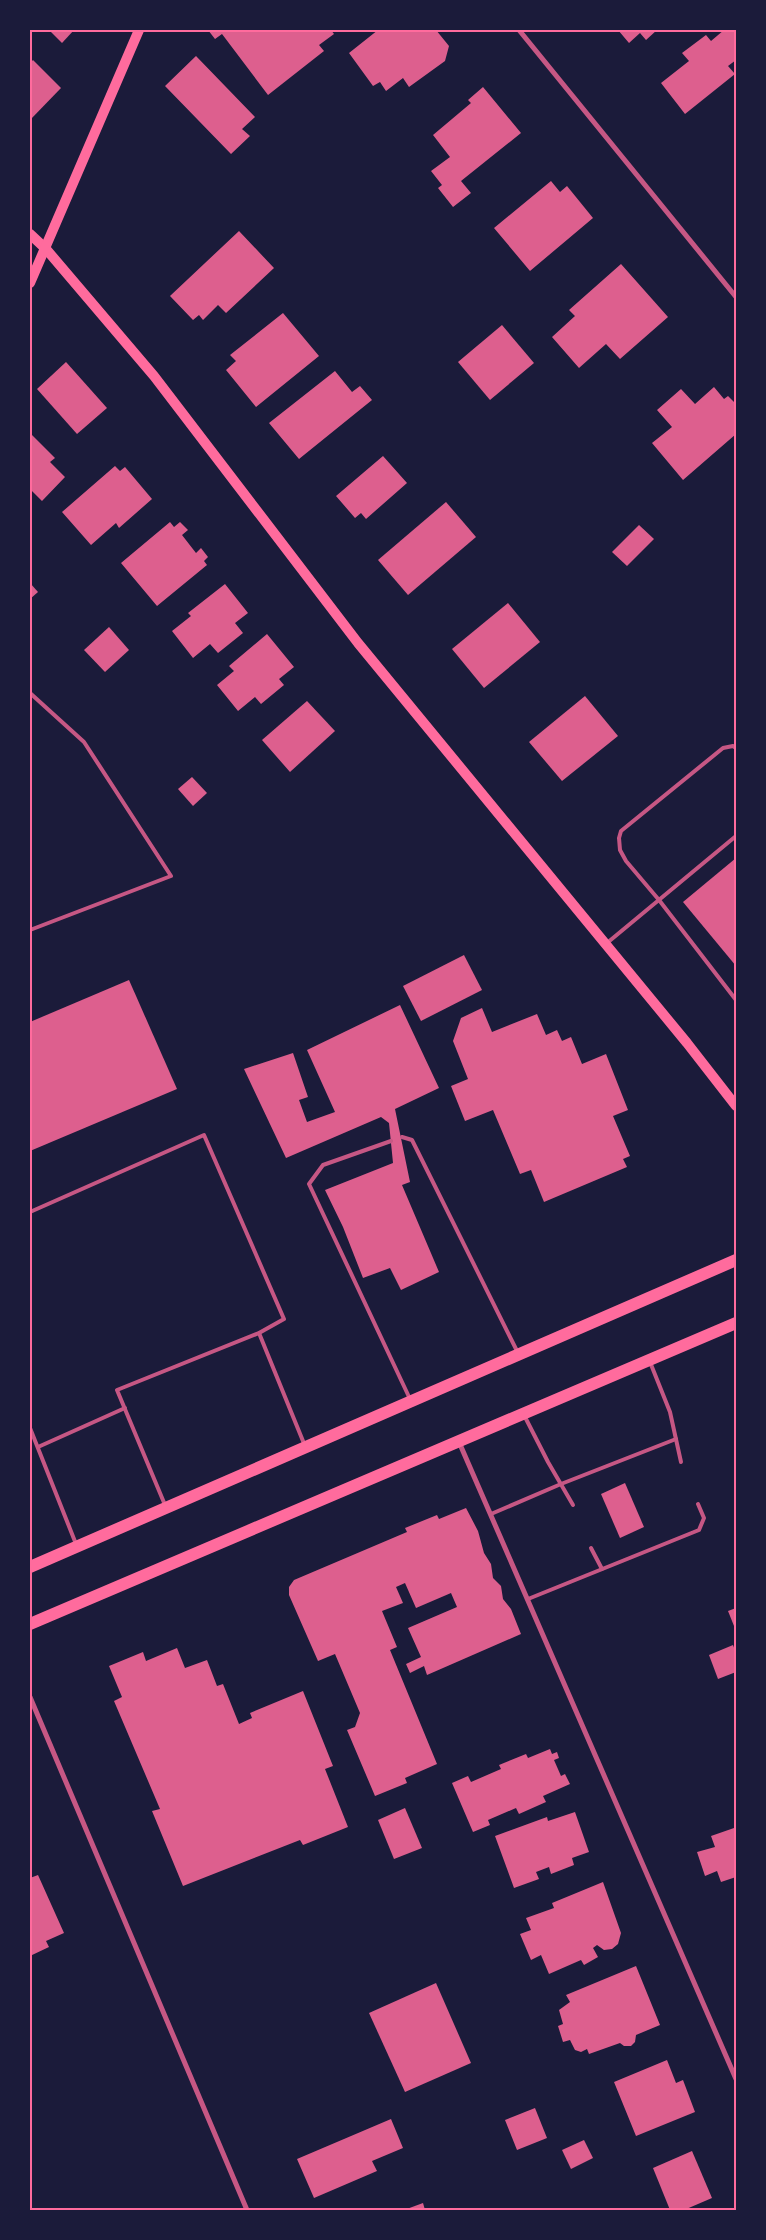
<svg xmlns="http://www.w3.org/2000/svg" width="766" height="2240" viewBox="0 0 766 2240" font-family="Arial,sans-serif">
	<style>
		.building { fill: #dd5f8e }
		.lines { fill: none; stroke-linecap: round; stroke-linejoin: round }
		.service { stroke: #c65784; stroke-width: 4 }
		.minor { stroke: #c65784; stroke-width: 5 }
		.secondary { stroke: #ff6b9d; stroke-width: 10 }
		.primary { stroke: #ff6b9d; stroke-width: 12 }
		.neatline { fill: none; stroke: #ff6b9d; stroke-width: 2 }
	</style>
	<rect width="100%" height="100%" fill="#1b1b3a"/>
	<!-- building -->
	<g class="building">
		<path d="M49,30h25l-12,13z"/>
		<path d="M208,30h123l3,4 -15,11 5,6 -56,44 -46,-61 -7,5z"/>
		<path d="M378,30h58l13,16 -4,15 -36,26 -6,-9 -17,13 -6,-9 -7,4 -24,-33z"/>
		<path d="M618,30h39l-11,10 -6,-7 -11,10z"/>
		<path d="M724,30h12v30l-8,6 7,8 -50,40 -24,-31 28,-22 -7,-8 24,-18 5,6z"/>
		<path d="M196,56l59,61 -13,12 8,7 -19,18 -66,-68z"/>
		<path d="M33,60l28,28 -31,32v-57z"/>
		<path d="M483,87l38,46 -60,48 10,12 -18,14 -15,-19 4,-3 -11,-14 19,-14 -17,-22 38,-32 -3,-3z"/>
		<path d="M551,181l9,11 7,-6 26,32 -63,53 -36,-43z"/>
		<path d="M239,231l35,37 -48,45 -8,-8 -15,15 -4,-5 -6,5 -23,-24z"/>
		<path d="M621,264l47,53 -48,42 -14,-15 -27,24 -27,-31 23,-21 -6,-6z"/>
		<path d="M283,313l36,43 -63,51 -30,-37 10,-9 -6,-6z"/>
		<path d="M502,325l32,38 -44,37 -32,-38z"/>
		<path d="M66,362l41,46 -30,26 -40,-45z"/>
		<path d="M335,371l17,21 8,-6 12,14 -73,59 -30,-36z"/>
		<path d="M714,387l10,12 4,-3 8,8v30l-53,46 -31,-37 20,-16 -15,-17 24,-21 14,15z"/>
		<path d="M30,433l25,25 -5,4 15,15 -23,24 -12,-12z"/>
		<path d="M383,456l24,27 -41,36 -5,-6 -6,5 -19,-22z"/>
		<path d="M115,466l5,5 5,-4 27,32 -33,29 -3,-5 -25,22 -29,-33z"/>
		<path d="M446,502l30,35 -68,58 -30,-35z"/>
		<path d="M170,522l4,5 6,-5 8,8 -6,5 14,18 5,-5 7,9 -4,4 3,4 -50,41 -36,-43z"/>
		<path d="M639,525l15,14 -27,27 -15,-14z"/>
		<path d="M30,583l8,9 -8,7z"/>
		<path d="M225,584l23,29 -13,10 8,10 -25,20 -8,-9 -17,14 -21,-27 19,-15 -3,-3z"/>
		<path d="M508,603l32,39 -56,46 -32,-39z"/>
		<path d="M109,627l20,23 -24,22 -21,-22z"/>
		<path d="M267,634l27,33 -15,12 5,6 -23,19 -6,-7 -17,14 -21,-26 17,-14 -5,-5z"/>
		<path d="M585,696l33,40 -56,45 -33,-39z"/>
		<path d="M307,701l28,30 -45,41 -28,-32z"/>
		<path d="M192,777l15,16 -14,13 -15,-17z"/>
		<path d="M736,858v108l-53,-64z"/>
		<path d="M464,955l18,35 -61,31 -18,-35z"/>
		<path d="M129,980l48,109 -147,62v-129z"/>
		<path d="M400,1005l39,83 -44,21 15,73 -8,3 37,87 -38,18 -11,-22 -27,10 -20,-51 -18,-37 68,-27 -4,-40 -8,-6 -95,41 -42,-89 49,-16 15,44 -9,3 8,22 28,-10 -28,-62z"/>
		<path d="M482,1008l10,24 45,-18 9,21 11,-5 5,11 9,-4 11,27 24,-10 22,56 -15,6 17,40 -7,3 4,8 -83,35 -13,-32 -11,4 -27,-64 -28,11 -14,-35 17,-7 -15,-38 8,-23z"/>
		<path d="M625,1483l19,44 -24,11 -19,-44z"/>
		<path d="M466,1508l12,23 6,22 7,11 2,14 8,8 2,13 8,10 10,25 -94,41 -3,-9 -14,7 -4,-9 15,-7 -13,-29 49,-21 -6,-14 -35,15 -11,-25 -9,4 7,16 -21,8 15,36 -7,3 47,114 -32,14 2,5 -32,13 -28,-66 8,-3 5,-14 -25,-59 -17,7 -29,-66v-8l5,-7 113,-48 -2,-4 32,-13 2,4z"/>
		<path d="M736,1608v23l-8,-20z"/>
		<path d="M733,1645l3,8v19l-18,7 -9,-24z"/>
		<path d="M177,1648l8,20 22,-8 10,26 6,-2 16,40 13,-6 -2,-5 53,-22 30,75 -8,3 23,58 -45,18 -3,-5 -117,46 -31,-75 8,-2 -46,-108 8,-4 -13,-31 34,-14 3,9z"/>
		<path d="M550,1749l2,5 5,-2 2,6 -5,2 7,16 4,-2 5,10 -27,12 3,6 -27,12 -3,-6 -28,12 2,5 -17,7 -21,-49 16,-7 3,6 30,-13 -2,-4 27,-11 2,4z"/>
		<path d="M405,1808l17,40 -28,11 -16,-39z"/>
		<path d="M575,1812l14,40 -17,6 2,7 -23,9 -2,-7 -13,5 3,7 -25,9 -19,-52 52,-19 1,4z"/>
		<path d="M734,1828l2,6v43l-15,5 -4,-11 -12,5 -8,-24 18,-5 -4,-11z"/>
		<path d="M38,1875l26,58 -18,8 3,6 -19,9v-78z"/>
		<path d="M603,1882l18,51 -3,11 -6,5 -8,1 -7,-5 -4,3 5,9 -14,8 -3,-5 -32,14 -8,-19 -10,5 -11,-26 11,-4 -5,-12 28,-10 -2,-5z"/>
		<path d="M636,1966l24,59 -24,10 -1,7 -4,4h-7l-4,-3 -31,11 -2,-5 -6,3 -6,-2 -5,-10 -7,2 -5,-16 5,-2 -4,-14 11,-8 -4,-7z"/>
		<path d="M436,1983l35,80 -66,29 -36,-79z"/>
		<path d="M667,2060l9,23 7,-3 12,32 -59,24 -22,-54z"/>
		<path d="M535,2108l12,30 -30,12 -12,-30z"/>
		<path d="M391,2119l12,29 -31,13 5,10 -63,27 -17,-39z"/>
		<path d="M584,2140l9,18 -22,11 -9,-19z"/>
		<path d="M692,2151l20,47 -28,12h-14l-17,-42z"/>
		<path d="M423,2203l2,7h-21z"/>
	</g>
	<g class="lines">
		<!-- service -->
		<g class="service">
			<path d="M30,693l54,49 87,134 -141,54"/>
			<path d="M736,748l-3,-2 -10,2 -102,83 -2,7 1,12 6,11 33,39 77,100"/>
			<path d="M607,943l129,-107"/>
			<path d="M402,1137l10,3 106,213"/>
			<path d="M391,1141l-68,24 -14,19 101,215"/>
			<path d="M30,1212l174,-77 80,184 -25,14 -142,57 48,115"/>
			<path d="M259,1333l46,113"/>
			<path d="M650,1362l20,50 11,50"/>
			<path d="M524,1415l24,47 25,43"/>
			<path d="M30,1428l46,116"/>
			<path d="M38,1447l87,-39"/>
			<path d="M491,1514l70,-30 115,-45"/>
			<path d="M591,1548l11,21"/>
			<path d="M528,1599l171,-69 5,-12 -6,-14"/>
		</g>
		<!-- minor -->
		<g class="minor">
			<path d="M519,30l217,267"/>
			<path d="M459,1442l277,637"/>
			<path d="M30,1697l217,513"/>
		</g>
		<!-- secondary -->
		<g class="secondary">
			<path d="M30,234l16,15 108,127 204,267 329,400 49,63"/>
			<path d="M30,283l109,-253"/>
		</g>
		<!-- primary -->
		<g class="primary">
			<path d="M30,1567l706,-307"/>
			<path d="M30,1624l706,-301"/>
		</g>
	</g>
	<!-- border -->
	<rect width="766" height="2240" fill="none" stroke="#1b1b3a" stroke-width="62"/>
	<rect x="31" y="31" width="704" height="2178" class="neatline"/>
</svg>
